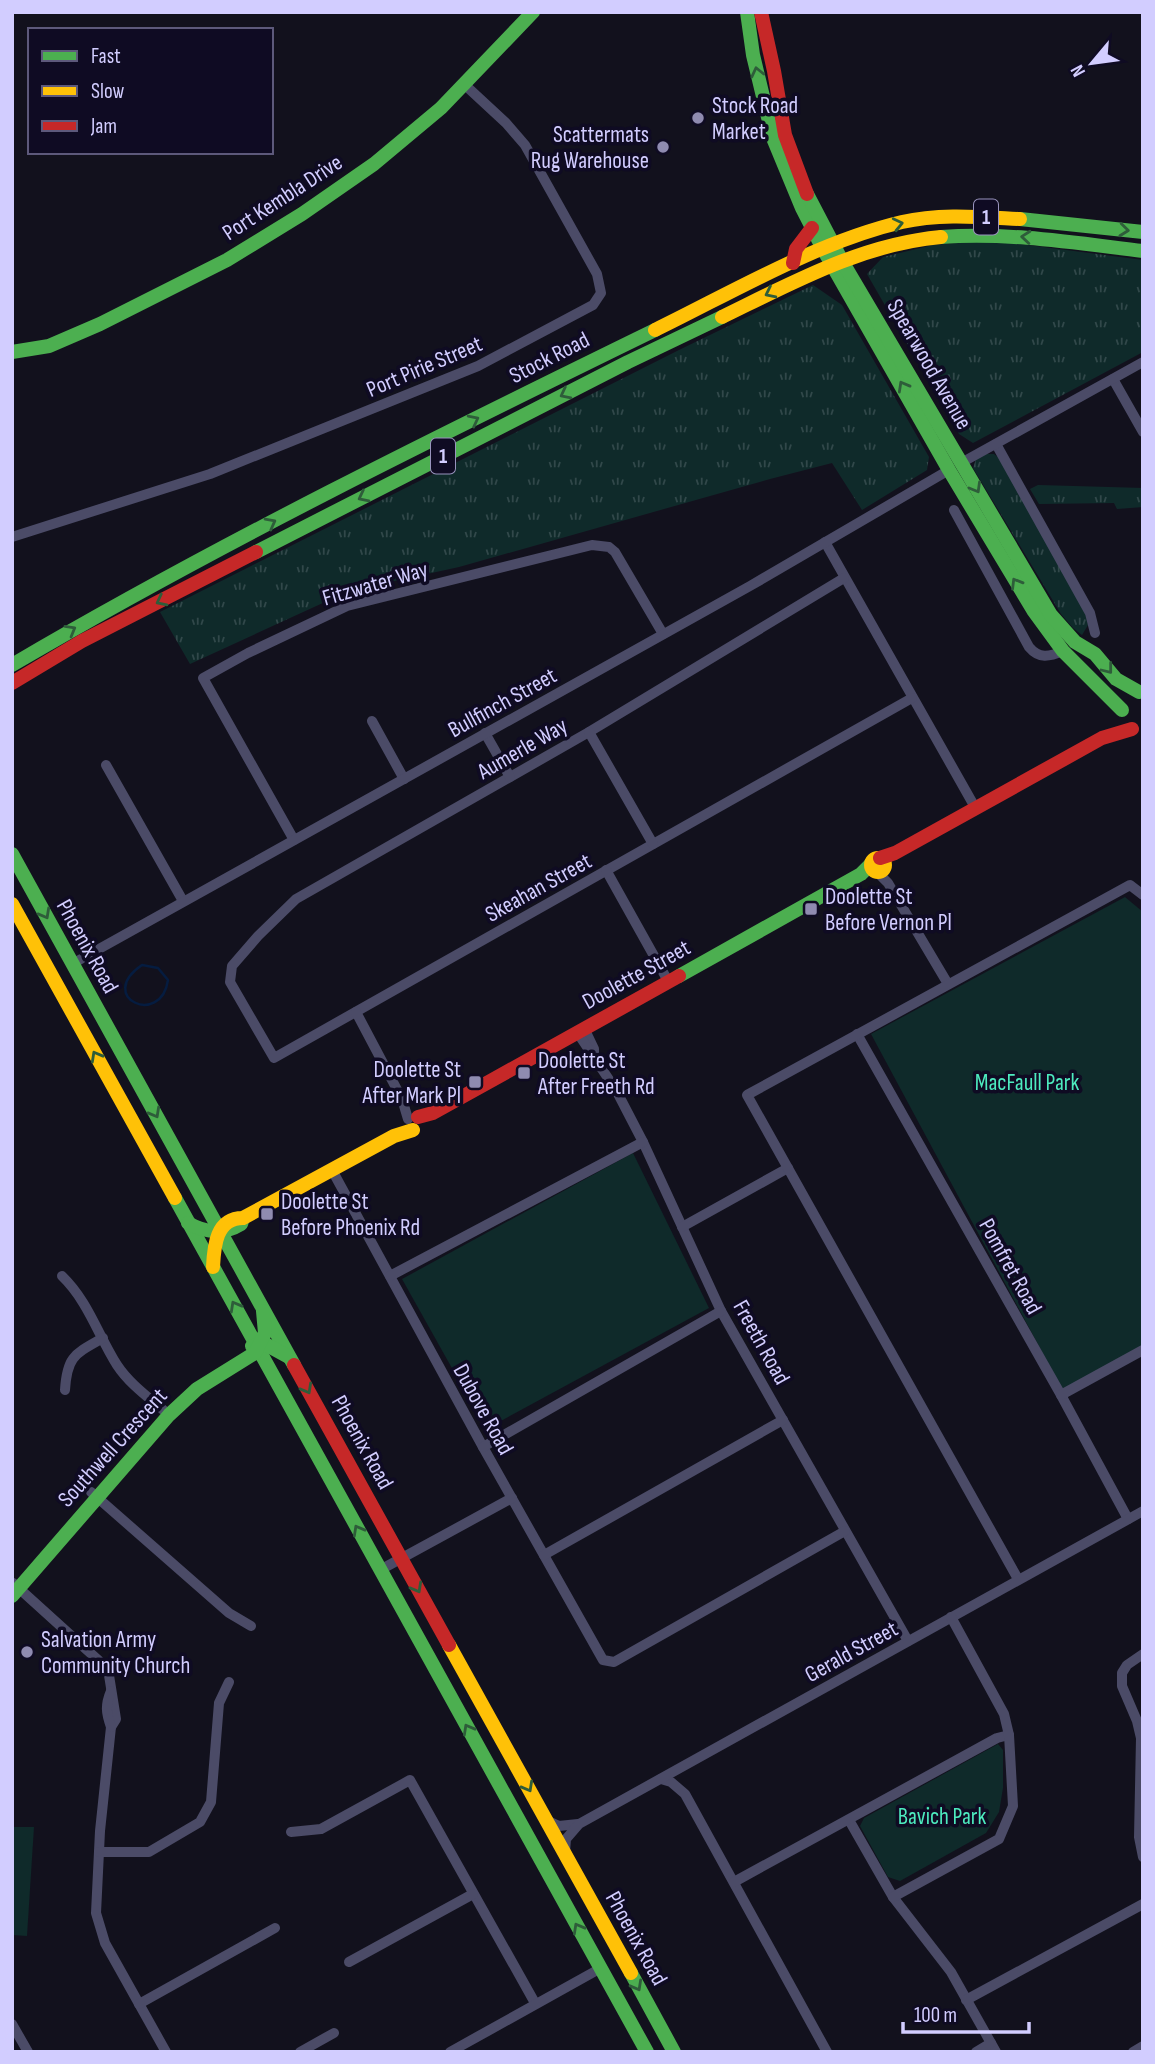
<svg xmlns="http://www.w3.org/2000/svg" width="1155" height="2064" viewBox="0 0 1155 2064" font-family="'Sofia Sans Condensed',sans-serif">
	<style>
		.grass { fill: url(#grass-tufts) }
		.park { fill: #0f2a2a }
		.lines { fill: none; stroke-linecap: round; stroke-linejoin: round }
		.stream { stroke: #051c40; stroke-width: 2.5 }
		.street { stroke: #4b4b67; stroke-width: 10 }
		.fast { stroke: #4caf50; stroke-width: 14 }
		.slow { stroke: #ffc107; stroke-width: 14 }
		.jam { stroke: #c62828; stroke-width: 14 }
		.oneway { stroke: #2e5d3a }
		.poi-dot { fill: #8f8bb0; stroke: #0f0b23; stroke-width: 2.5 }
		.labels { text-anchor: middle; stroke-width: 7; stroke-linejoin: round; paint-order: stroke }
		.shield { fill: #0f0b23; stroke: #9893bd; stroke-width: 2 }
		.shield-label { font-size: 21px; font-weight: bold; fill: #d2cdff }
		.poi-label { font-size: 23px; fill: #d2cdff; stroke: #0f0b23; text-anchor: start }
		.street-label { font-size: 23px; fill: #d2cdff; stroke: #0f0b23 }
		.park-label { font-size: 23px; fill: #4debbf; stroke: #0f0b23 }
	</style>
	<defs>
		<pattern id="grass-tufts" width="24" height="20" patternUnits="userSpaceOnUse" patternTransform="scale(1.75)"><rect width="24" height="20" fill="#0f2a2a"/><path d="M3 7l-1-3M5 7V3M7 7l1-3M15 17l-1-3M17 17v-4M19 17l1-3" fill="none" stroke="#31484a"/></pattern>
	</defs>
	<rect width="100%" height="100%" fill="#12111d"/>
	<!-- grass -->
	<g class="grass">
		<path d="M990,240l153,20v92l-170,91 -14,-9 -92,-160 16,-17 50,-12z"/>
		<path d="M813,285l29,20 87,152 -2,13 -65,40 -30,-47 -62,16 -311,88 -110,24 -159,73 -30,-52 519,-262z"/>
		<path d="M986,454h8l6,5 86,155 2,11 -6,10 -9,-7 -12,-14 -88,-146 3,-9z"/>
		<path d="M1038,485l105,3v19l-26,2 -3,-6 -75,1 -9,-15z"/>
	</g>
	<!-- park -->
	<g class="park">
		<path d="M1125,897l18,15v435l-80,44 -192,-357z"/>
		<path d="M633,1153l76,155 -223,121 -84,-150z"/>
		<path d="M998,1744l5,6v38l-4,24 -13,21 -86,48 -12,-4 -28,-51 4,-8z"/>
		<path d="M12,1827h22l-7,109 -15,-1z"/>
	</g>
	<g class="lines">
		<!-- stream -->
		<path class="stream" d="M142,965l16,3 10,12c-7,48 -73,17 -26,-15z"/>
		<!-- street -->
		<g class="street">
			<path d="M1113,379l30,53"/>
			<path d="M996,444l94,169 5,20"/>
			<path d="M961,463l182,-101"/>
			<path d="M954,510l75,137c10,12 20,10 34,4"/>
			<path d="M12,537l198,-63 268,-108 115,-61 8,-12 -4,-19 -72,-129 -19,-22 -41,-38"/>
			<path d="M825,542l151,267"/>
			<path d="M844,578l-255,154 -293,167 -38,37 -26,30 -2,16 44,76 638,-360"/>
			<path d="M372,721l32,58"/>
			<path d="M589,732l64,112"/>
			<path d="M485,733l25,44"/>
			<path d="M106,765l77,136"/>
			<path d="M294,840l-91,-162 45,-25 99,-47 245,-61 17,2 6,5 48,82"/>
			<path d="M606,870l62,111"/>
			<path d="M877,872l11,11 60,101"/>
			<path d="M72,964l678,-378 199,-116"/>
			<path d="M356,1012l46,87 6,20"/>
			<path d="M584,1028l10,21v6"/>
			<path d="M577,1032l39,58 27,52 78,169 187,330"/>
			<path d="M857,1034l204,361 67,124"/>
			<path d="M332,1170l151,277 120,213 11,2 231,-131"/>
			<path d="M682,1227l106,-59"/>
			<path d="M62,1276c26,25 36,59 55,89 13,20 35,35 52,50"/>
			<path d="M390,1276l253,-134"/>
			<path d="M65,1390c2,-34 10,-36 38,-52"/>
			<path d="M1061,1395l82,-45"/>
			<path d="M483,1447l238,-136"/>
			<path d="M91,1492l138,121 22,13"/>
			<path d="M544,1555l239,-135"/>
			<path d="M380,1570l132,-72"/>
			<path d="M1018,1579l-271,-484 383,-210 13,10"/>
			<path d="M13,1583l95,86 8,50 -5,8 -11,104 -4,82 9,30 61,109"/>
			<path d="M1143,1654l-16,11 -5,8v13l15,35 4,17 -2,99 4,20"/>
			<path d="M111,1691c-6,14 -5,22 0,36"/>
			<path d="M661,1779l10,3 14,12 142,258"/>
			<path d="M546,1820l13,6 19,-2"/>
			<path d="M849,1820l44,77 58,75 45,80"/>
			<path d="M291,1832l30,-3 89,-49 125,223"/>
			<path d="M99,1852h50l51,-30 11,-20 8,-99 10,-21"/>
			<path d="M565,1852l1,-13 13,-15 564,-313"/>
			<path d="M734,1882l263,-144 12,-3"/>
			<path d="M893,1897l106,-58 14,-33 -4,-71 -5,-21 -53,-97"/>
			<path d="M349,1962l124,-68"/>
			<path d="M966,2000l177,-96"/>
			<path d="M139,2004l136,-76"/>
			<path d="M12,2024l16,28"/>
			<path d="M300,2052l34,-19"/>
			<path d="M450,2052l151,-84"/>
			<path d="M976,2052l15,-9"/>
			<path d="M1133,2052l10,-6"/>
		</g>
		<!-- fast -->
		<g class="fast">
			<path d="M747,12l6,43 20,83 29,70 21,41 126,221 84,140 30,41 59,59"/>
			<path d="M807,194l35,67 209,354 24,27 20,12 21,25 23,13"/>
			<path d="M1020,219l123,13"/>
			<path d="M941,237c68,-5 135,6 202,14"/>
			<path d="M12,352l37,-6 51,-22 127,-64 75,-46 72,-50 67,-56 92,-96"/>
			<path d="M256,552l372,-190 94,-45"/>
			<path d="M12,665c208,-122 426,-229 643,-335"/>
			<path d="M12,854l282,511"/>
			<path d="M679,976l182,-102 10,-10"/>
			<path d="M175,1198l472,854"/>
			<path d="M188,1223c18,10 35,12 53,1l2,-6"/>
			<path d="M252,1346l15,-1 22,12"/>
			<path d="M12,1596l157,-181 28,-26 58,-36 10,-20 -2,-22"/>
			<path d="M631,1973l43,79"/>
		</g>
		<!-- slow -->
		<g class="slow">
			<path d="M722,317c70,-34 140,-73 219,-80"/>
			<path d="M655,330c78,-38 162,-88 247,-108 38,-9 79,-5 118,-3"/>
			<circle cx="878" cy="865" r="7"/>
			<path d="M12,904l163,294"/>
			<path d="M213,1267c1,-21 3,-49 30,-49l151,-82 19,-6"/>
			<path d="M449,1645l182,328"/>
		</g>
		<!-- jam -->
		<g class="jam">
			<path d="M761,12l13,59 11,64 22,59"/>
			<path d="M793,263l3,-14 16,-21"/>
			<path d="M12,683l70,-42 174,-89"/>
			<path d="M880,858l15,-5 207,-115 30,-9"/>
			<path d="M418,1117l15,-4 246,-137"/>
			<path d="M294,1365l155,280"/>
		</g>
	</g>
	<!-- one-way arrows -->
	<defs><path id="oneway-chevron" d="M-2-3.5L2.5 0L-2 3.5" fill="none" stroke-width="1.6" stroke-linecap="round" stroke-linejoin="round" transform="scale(1.75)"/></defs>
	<g class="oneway">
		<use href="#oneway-chevron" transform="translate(757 72) rotate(-103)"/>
		<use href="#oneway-chevron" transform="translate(898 224) rotate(-13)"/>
		<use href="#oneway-chevron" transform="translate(1124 230) rotate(6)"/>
		<use href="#oneway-chevron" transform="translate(1026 237) rotate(-175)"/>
		<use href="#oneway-chevron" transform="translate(770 293) rotate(154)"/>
		<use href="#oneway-chevron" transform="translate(903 386) rotate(-119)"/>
		<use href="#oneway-chevron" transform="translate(565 394) rotate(153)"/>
		<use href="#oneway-chevron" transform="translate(474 420) rotate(-27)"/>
		<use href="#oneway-chevron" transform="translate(976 488) rotate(60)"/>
		<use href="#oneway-chevron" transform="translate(363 497) rotate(153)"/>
		<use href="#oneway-chevron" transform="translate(271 523) rotate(-28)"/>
		<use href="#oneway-chevron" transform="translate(1016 583) rotate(-121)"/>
		<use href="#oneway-chevron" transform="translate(161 601) rotate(153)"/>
		<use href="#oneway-chevron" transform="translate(71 630) rotate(-30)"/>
		<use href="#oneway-chevron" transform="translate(1108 669) rotate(52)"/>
		<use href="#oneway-chevron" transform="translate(45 914) rotate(61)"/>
		<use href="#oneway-chevron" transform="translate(96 1056) rotate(-119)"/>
		<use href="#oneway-chevron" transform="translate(155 1113) rotate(61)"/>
		<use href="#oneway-chevron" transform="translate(235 1306) rotate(-119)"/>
		<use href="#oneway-chevron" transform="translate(307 1389) rotate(61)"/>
		<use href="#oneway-chevron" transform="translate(358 1530) rotate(-119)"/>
		<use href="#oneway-chevron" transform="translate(417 1588) rotate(61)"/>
		<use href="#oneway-chevron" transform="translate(468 1729) rotate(-119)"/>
		<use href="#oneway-chevron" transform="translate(528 1787) rotate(61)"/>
		<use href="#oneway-chevron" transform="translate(578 1928) rotate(-119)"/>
		<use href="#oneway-chevron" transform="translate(637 1986) rotate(61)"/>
	</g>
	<!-- markers -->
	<g class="poi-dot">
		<circle cx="698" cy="118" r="7"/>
		<circle cx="663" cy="147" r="7"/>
		<rect x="804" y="902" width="14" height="14" rx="3.5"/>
		<rect x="517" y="1066" width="14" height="14" rx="3.5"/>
		<rect x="468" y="1075" width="14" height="14" rx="3.5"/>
		<rect x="260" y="1207" width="14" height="14" rx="3.5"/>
		<circle cx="27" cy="1652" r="7"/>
	</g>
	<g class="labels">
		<!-- shield labels -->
		<g class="shield">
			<rect x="974" y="199.5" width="24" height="35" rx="5"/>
			<rect x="431" y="438.5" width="24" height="35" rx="5"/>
		</g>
		<g class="shield-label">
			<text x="986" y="224">1</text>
			<text x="443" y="463">1</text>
		</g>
		<!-- poi labels -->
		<g class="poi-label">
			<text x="712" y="113">Stock Road<tspan x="712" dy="26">Market</tspan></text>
			<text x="649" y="142" text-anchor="end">Scattermats<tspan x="649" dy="26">Rug Warehouse</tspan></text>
			<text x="825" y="904">Doolette St<tspan x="825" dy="26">Before Vernon Pl</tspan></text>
			<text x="538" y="1068">Doolette St<tspan x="538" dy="26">After Freeth Rd</tspan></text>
			<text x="461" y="1077" text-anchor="end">Doolette St<tspan x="461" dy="26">After Mark Pl</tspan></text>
			<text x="281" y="1209">Doolette St<tspan x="281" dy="26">Before Phoenix Rd</tspan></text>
			<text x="41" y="1647">Salvation Army<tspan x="41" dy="26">Community Church</tspan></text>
		</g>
		<!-- street labels -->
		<g class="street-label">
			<text transform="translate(282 197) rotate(-33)" y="8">Port Kembla Drive</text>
			<text transform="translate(549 357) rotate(-27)" y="8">Stock Road</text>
			<text transform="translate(930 364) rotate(60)" y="8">Spearwood Avenue</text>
			<text transform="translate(424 366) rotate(-23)" y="8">Port Pirie Street</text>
			<text transform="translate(375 583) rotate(-16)" y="8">Fitzwater Way</text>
			<text transform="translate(502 702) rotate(-29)" y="8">Bullfinch Street</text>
			<text transform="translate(522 748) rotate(-30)" y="8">Aumerle Way</text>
			<text transform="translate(538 887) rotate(-29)" y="8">Skeahan Street</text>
			<text transform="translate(88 946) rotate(61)" y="8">Phoenix Road</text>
			<text transform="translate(636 974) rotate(-29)" y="8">Doolette Street</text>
			<text transform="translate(1011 1266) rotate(61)" y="8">Pomfret Road</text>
			<text transform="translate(762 1342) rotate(61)" y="8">Freeth Road</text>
			<text transform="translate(484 1409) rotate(61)" y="8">Dubove Road</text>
			<text transform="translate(363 1442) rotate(61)" y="8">Phoenix Road</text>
			<text transform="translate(112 1447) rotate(-48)" y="8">Southwell Crescent</text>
			<text transform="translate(851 1651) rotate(-29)" y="8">Gerald Street</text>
			<text transform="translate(637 1938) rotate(61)" y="8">Phoenix Road</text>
		</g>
		<!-- park labels -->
		<g class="park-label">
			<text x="1027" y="1090">MacFaull Park</text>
			<text x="942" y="1824">Bavich Park</text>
		</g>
	</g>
	<!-- border -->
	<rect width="1155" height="2064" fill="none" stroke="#d2cdff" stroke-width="28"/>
	<!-- legend -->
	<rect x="28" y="28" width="245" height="126" fill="#0f0b23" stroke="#5d597b" stroke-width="2"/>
	<rect x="42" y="51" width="35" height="10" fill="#4caf50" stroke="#5d597b" stroke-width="2"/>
	<text x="91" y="63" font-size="21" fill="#d2cdff">Fast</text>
	<rect x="42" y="86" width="35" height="10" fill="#ffc107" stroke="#5d597b" stroke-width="2"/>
	<text x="91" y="98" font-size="21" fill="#d2cdff">Slow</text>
	<rect x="42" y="121" width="35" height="10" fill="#c62828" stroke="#5d597b" stroke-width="2"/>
	<text x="91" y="133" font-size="21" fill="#d2cdff">Jam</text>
	<!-- north arrow -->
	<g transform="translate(1092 63) rotate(241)" stroke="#0f0b23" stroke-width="5" paint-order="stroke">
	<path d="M0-5L12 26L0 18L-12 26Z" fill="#d2cdff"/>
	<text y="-10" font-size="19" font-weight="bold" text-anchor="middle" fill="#d2cdff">N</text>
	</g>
	<!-- scale -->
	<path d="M903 2022v10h126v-10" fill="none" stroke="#d2cdff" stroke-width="3.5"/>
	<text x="914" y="2022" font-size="21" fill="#d2cdff" stroke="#0f0b23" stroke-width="5" paint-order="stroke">100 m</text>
</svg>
